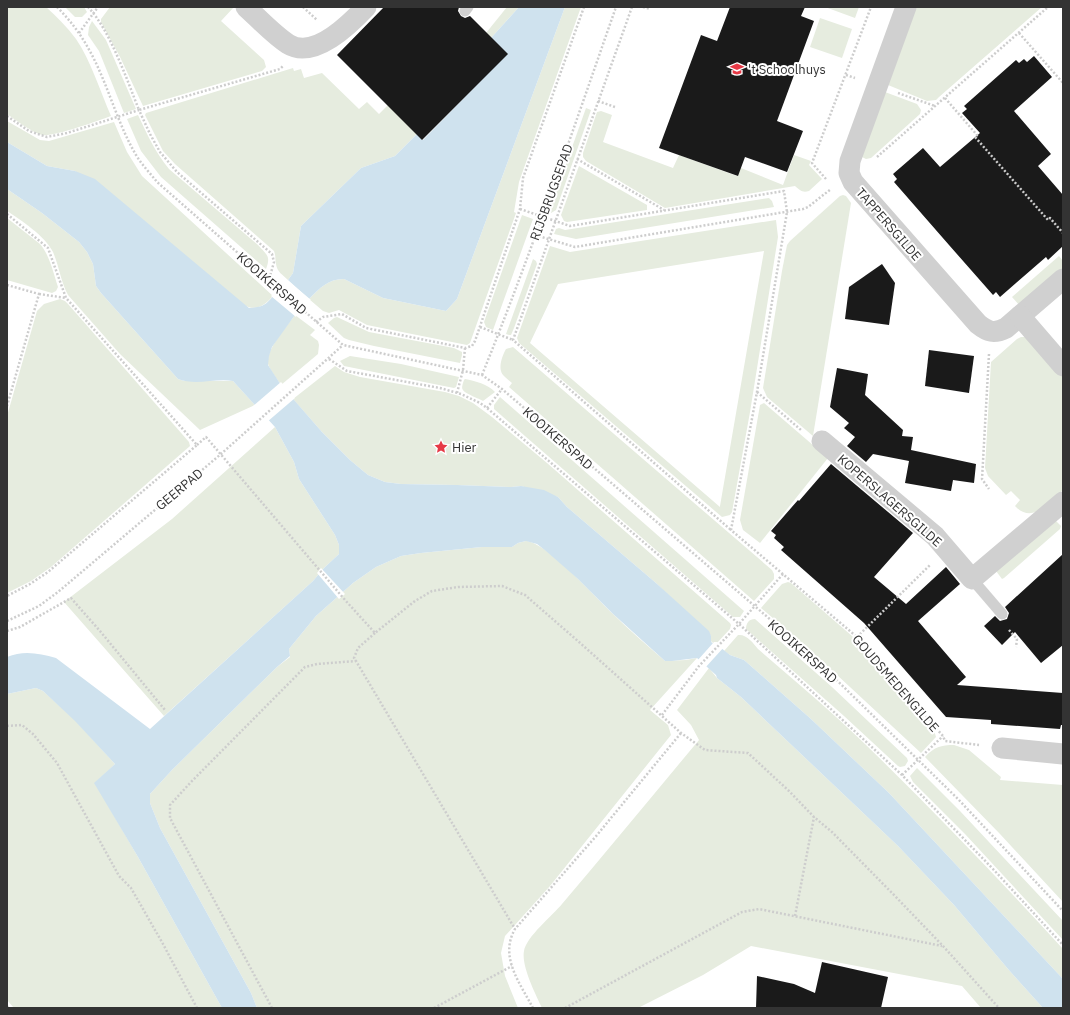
<svg xmlns="http://www.w3.org/2000/svg" width="1070" height="1015" viewBox="0 0 1070 1015" font-family="'IBM Plex Sans',sans-serif">
	<style>
		.green { fill: #e6ecdf; fill-rule: evenodd }
		.water { fill: #cfe2ee }
		.pier { fill: #fff }
		.building { fill: #1a1a1a }
		.lines { fill: none; stroke-linecap: round; stroke-linejoin: round }
		.path { stroke: #cdcdcd; stroke-width: 2.5; stroke-dasharray: 2 2; stroke-linecap: butt }
		.service { stroke: #d0d0d0; stroke-width: 11 }
		.minor { stroke: #d0d0d0; stroke-width: 21 }
		.labels { text-anchor: middle; stroke-width: 4; stroke-linejoin: round; paint-order: stroke }
		.poi-label { font-size: 13px; fill: #333; stroke: #fff; text-anchor: start }
		.street-label { font-size: 13px; fill: #333; stroke: #fff }
	</style>
	<rect width="100%" height="100%" fill="#fff"/>
	<!-- green -->
	<g class="green">
		<path d="M7,7h39c11,10 21,20 30,32 15,22 24,52 35,77 -14,5 -57,21 -69,19 -11,-3 -26,-15 -35,-21z"/>
		<path d="M65,7h19l3,5 -5,5h-7z"/>
		<path d="M110,7h124l-13,14 43,39 2,7 -4,4 -119,35 -23,-49 -19,-35v-3z"/>
		<path d="M507,7h12l-28,31 -5,-5z"/>
		<path d="M565,7h16l-62,175 -5,30 2,1 -46,130 -3,2 -100,-20 -28,-15 -10,3 -6,-2 -14,-12c11,-11 19,-20 35,-20l39,19 63,13 11,-12z"/>
		<path d="M825,7h34l-4,11z"/>
		<path d="M914,7h128l-103,90 -3,3 -9,1 -39,-16z"/>
		<path d="M820,18l32,11 -10,29 -32,-11z"/>
		<path d="M92,21l14,19 30,69 -12,4 -25,-62 -11,-16 1,-8z"/>
		<path d="M293,68l1,3 7,-2 3,9 18,-5 37,36 8,-7 12,12 9,-9 29,29 -22,22 -34,12 -60,58 -8,47 -5,7c-5,-5 -11,-8 -12,-16 -1,-5 0,-8 -2,-13l-99,-87 -12,-13 -18,-36 1,-2z"/>
		<path d="M885,92l32,12 4,6 -1,4 -49,44 -5,1 -6,-3z"/>
		<path d="M586,108l5,2 -35,100 -5,3 -2,-1z"/>
		<path d="M601,111l11,4 -9,27 70,26 6,-13 58,21 4,-8 42,17 11,-30 17,6 -2,4 13,14 -13,12c-7,2 -9,-1 -14,-5l-130,22 -79,-47 -3,-4v-4l14,-41z"/>
		<path d="M138,115c9,19 17,37 31,54l89,76c9,10 13,11 8,24l-105,-92 -20,-26 -14,-32z"/>
		<path d="M7,121l33,19 9,1 65,-19 13,30 15,24 131,120c-8,9 -17,16 -29,9l-169,-134 -28,-5 -40,-24z"/>
		<path d="M579,166l68,39v5l-80,12 -3,-1 -3,-6z"/>
		<path d="M7,189l35,24 37,29 8,10 6,12 3,22 5,7 77,86 6,2h49l22,24 -55,25 -80,-76 -52,-59c-7,-13 -9,-29 -15,-43 -8,-16 -32,-32 -46,-41z"/>
		<path d="M843,195l3,1 5,7 -38,233 -46,-39 -4,-9 19,-117 5,-26 3,-4 50,-45z"/>
		<path d="M769,198l3,3 2,6 -198,32 -22,-5 2,-5 3,-1 6,2z"/>
		<path d="M522,215l11,4 -40,111 -7,-3 -2,-5z"/>
		<path d="M7,218l33,26c10,12 13,28 18,43l-2,4 -4,2 -45,-13z"/>
		<path d="M776,220l2,17 -28,175 -18,100 -2,3 -8,2 -203,-174 -2,-5 33,-92 20,6zM764,251l-44,255v1l-190,-164 28,-59z"/>
		<path d="M1059,256l4,5v8l-43,37 -8,-9z"/>
		<path d="M533,259l3,2 1,3 -23,64 -3,7h-2l-3,-1z"/>
		<path d="M60,299l5,2 3,3 121,138 1,4 -139,121 -20,14 -24,12v-177l30,-105 7,-7z"/>
		<path d="M295,315l20,15 -5,5 8,6 1,4 -1,9 -37,31c-4,-6 -11,-15 -13,-21 -2,-15 19,-38 27,-49z"/>
		<path d="M337,317l32,15 85,16 8,4v3l-2,8 -86,-17 -25,-6 -5,-2 -16,-15 6,-5z"/>
		<path d="M1021,337h4l6,3 32,37v113c-14,12 -30,35 -48,16l5,-6 -9,-9 -5,4 -18,-19 -3,-8 6,-106 26,-23z"/>
		<path d="M513,347l259,223 2,4v5l-20,22 -245,-214 3,-4c-3,-3 -10,-7 -11,-12 -2,-6 2,-17 5,-22z"/>
		<path d="M350,356l51,8 58,13 -3,10 -2,1 -110,-22 -4,-5z"/>
		<path d="M335,366l9,6 16,5 85,15 14,4 14,7 19,14 55,46 183,160 1,2 -1,4 -14,15 -3,-1 -2,-2v-5l-55,-53 -89,-76 -9,-10 -37,-11 -10,1 -54,-2 -56,-1 -16,-2 -17,-7 -18,-15 -28,-28 -29,-33z"/>
		<path d="M465,379c10,2 23,5 30,13l-12,9c-3,-2 -19,-8 -20,-11 -2,-2 0,-7 1,-10z"/>
		<path d="M500,397l244,214 -4,6h-7l-239,-208v-4z"/>
		<path d="M764,403l64,55 -68,85 -17,-13 -3,-10 20,-115z"/>
		<path d="M275,427l19,35 5,17 36,56 4,10v9l-15,14 -11,13 -149,135 -100,-114 108,-83z"/>
		<path d="M1056,521l5,5 -1,3 -56,49 -2,1 -6,-8z"/>
		<path d="M526,541c22,2 69,56 86,72 17,17 35,32 53,48l21,-1 11,-2 -47,52 18,15 3,10 -121,151 -45,50 -4,17 4,23 13,32h-261l-6,-15 -91,-165 -10,-25v-9l22,-24 105,-103 13,-10 -1,-8 27,-33 37,-33 23,-16 25,-11 20,-3 61,-6h30l6,-4z"/>
		<path d="M788,582l3,1 61,53 82,94 2,7 -15,16 -113,-105 -47,-40 21,-24z"/>
		<path d="M755,619l77,68 75,71 1,3 -3,5 -5,1 -2,-1 -54,-50 -98,-87c0,-6 3,-10 9,-10z"/>
		<path d="M738,635c9,-1 15,8 20,14 36,31 73,62 107,95 68,66 134,135 198,205v30l-174,-186 -78,-74 -67,-59 -14,-5 -6,-4z"/>
		<path d="M709,668l8,10 24,19 157,149 56,59 54,64 35,39h-62l-19,-22 -211,-40 -48,29 -65,33h-96c-6,-13 -21,-42 -18,-57 2,-14 29,-36 38,-47 46,-54 91,-109 137,-164l-8,-15 -14,-15z"/>
		<path d="M36,688l7,3 32,29 40,44 -20,19 43,74 84,151h-208l-7,-8v-306z"/>
		<path d="M954,745l15,5 32,27 -1,3 63,5v117l-63,-68 -75,-77c9,-10 16,-12 29,-12z"/>
		<path d="M917,768l43,43 103,110v19l-98,-106 -52,-52 -3,-6z"/>
	</g>
	<!-- water -->
	<g class="water">
		<path d="M519,7h46l-108,292 -11,12 -63,-13 -39,-19c-16,0 -24,9 -35,20l-21,-19 5,-7 8,-47 60,-58 34,-12 22,-22 6,6 84,-86 -16,-16z"/>
		<path d="M7,142l40,24 28,5 20,8 154,129c13,-1 16,-2 24,-12l22,19 -23,32 -3,9 -1,9 13,20 41,47 28,28 18,15 17,7 16,2 56,1 54,2 10,-1 23,4 14,7 9,10 89,76 53,48 2,5v5l1,2 4,1 14,11 14,5 67,59 78,74 174,186v29h-20l-35,-39 -54,-64 -56,-59 -157,-149 -24,-19 -1,-3 -19,-17 -25,3h-7l-53,-48 -34,-34 -32,-28 -9,-7 -11,-3 -8,2 -6,4h-30l-61,6 -20,3 -25,11 -23,16 -37,33 -27,33 1,7 -13,11 -105,103 -22,24v9l10,25 91,165 6,15h-35l-84,-151 -44,-74 21,-19 -40,-43 -32,-30 -7,-3 -29,6v-37c16,-7 32,-4 49,1l94,71 163,-148 11,-13 15,-14v-9l-4,-10 -36,-56 -5,-17 -19,-35 -42,-46c-18,-3 -37,5 -55,-2l-77,-86 -5,-7 -3,-22 -6,-12 -8,-10 -37,-29 -35,-24z"/>
	</g>
	<!-- pier -->
	<g class="pier">
		<path d="M286,279l25,21h-3l-21,-19z"/>
		<path d="M273,294l24,19 -1,4 -25,-21z"/>
		<path d="M281,382l14,16 -28,24 -14,-16z"/>
		<path d="M321,568l24,26 -6,5 -22,-26z"/>
		<path d="M714,642h3l7,5 -19,21 -8,-7z"/>
	</g>
	<!-- building -->
	<g class="building">
		<path d="M384,7h75l-1,4 3,5 4,2 5,-2 38,38 -86,86 -85,-85z"/>
		<path d="M730,7h75l-4,9 13,5 -37,100 26,10 -16,41 -42,-15 -7,19 -79,-28 42,-113 16,6z"/>
		<path d="M1034,56l18,21 -38,34 37,43 -13,12 25,29v51l-15,14 -2,-3 -46,40 -4,-5 -3,3 -44,-50 -55,-63 3,-3 -4,-5 30,-26 17,19 40,-34 -18,-20 5,-4 -3,-3 52,-46 3,3 5,-4 3,3z"/>
		<path d="M882,264l13,19 -6,42 -44,-6 4,-32z"/>
		<path d="M929,350l45,6 -5,37 -44,-7z"/>
		<path d="M837,368l31,6 -3,21 38,35 -1,6 11,1 -2,13 65,14 -2,19 -21,-3 -2,11 -46,-8 4,-22 -36,-7 -7,8 -19,-16 8,-9 -11,-9 5,-5 -19,-16z"/>
		<path d="M831,464l82,69 -39,44 32,27 40,-37 14,17 -42,37 48,56 -9,8 106,8v32h-2l-1,4 -69,-5v-4l-45,-3 -82,-94 -83,-73 3,-3 -10,-9 2,-3 -5,-4 27,-31 1,1z"/>
		<path d="M1063,554v91l-22,18 -26,-31 -13,13 -18,-19 11,-10 5,5 7,-2 2,-6 -4,-6z"/>
		<path d="M822,962l66,15 -7,31h-125l1,-32 37,8 21,9z"/>
	</g>
	<g class="lines">
		<!-- path -->
		<g class="path">
			<path d="M57,7c12,12 22,25 30,39 20,34 29,75 49,109 6,10 14,18 21,27l186,163 139,30 20,14 305,262 151,148 105,112"/>
			<path d="M88,7c22,23 39,73 51,103l141,-41 3,-3"/>
			<path d="M303,7l14,13"/>
			<path d="M632,7l-119,333 218,190"/>
			<path d="M643,7l7,2"/>
			<path d="M79,33l19,-26"/>
			<path d="M1019,33l44,50"/>
			<path d="M846,75l9,3"/>
			<path d="M898,93l37,13"/>
			<path d="M945,98l32,37 -2,2 73,83 2,-2 13,15"/>
			<path d="M598,101l17,6"/>
			<path d="M7,116l22,15 18,6 20,-4 72,-23 11,24 10,18 17,20 95,82 2,8 -5,18"/>
			<path d="M877,157l171,-150"/>
			<path d="M577,159l87,51"/>
			<path d="M826,179l-14,-16 59,-156"/>
			<path d="M520,209l50,17 214,-35 3,21 -30,180 -26,138 126,107 86,99 2,5 34,4"/>
			<path d="M7,214l41,34 18,50 131,147 -149,127 -18,12 -23,12"/>
			<path d="M535,235l40,12 228,-38 5,-2 23,-18"/>
			<path d="M7,285l32,9 -32,112"/>
			<path d="M39,294l27,4"/>
			<path d="M316,322l7,-5 19,-3 24,14 99,20 7,-2 3,-5 45,-132 3,-31 61,-171"/>
			<path d="M480,327l33,13"/>
			<path d="M989,354l-7,125 7,10"/>
			<path d="M329,359l18,12 93,17 21,6 19,9 7,5 252,216 163,151 91,94 70,76"/>
			<path d="M482,375c49,-121 91,-245 134,-368"/>
			<path d="M757,392l44,38"/>
			<path d="M457,393l6,-23 2,-22"/>
			<path d="M487,408l15,-19"/>
			<path d="M197,445l9,-8 139,163 30,33 40,-32 17,-10 26,-4 44,-1 23,9 54,47 102,91 24,17 43,3 41,38 25,26 18,15 62,63 49,51 56,62"/>
			<path d="M7,621l32,-15 19,-14 163,-138 122,-109"/>
			<path d="M1009,630l8,9 -1,8"/>
			<path d="M7,631l13,-4 51,-29 29,33 65,79"/>
			<path d="M375,633l-17,15 -4,10 2,3 159,268"/>
			<path d="M857,637l73,-72"/>
			<path d="M662,715l37,-49 40,-42 44,-50"/>
			<path d="M7,726l15,-1 11,9 24,29 62,113 12,12 32,56 34,64"/>
			<path d="M902,775l41,-39"/>
			<path d="M795,916l19,-99"/>
			<path d="M7,1006l1,2"/>
			<path d="M272,1008l-102,-190v-13l21,-23 114,-115 12,-3 39,-3"/>
			<path d="M434,1008l78,-42"/>
			<path d="M533,1008c-13,-25 -34,-51 -18,-79l82,-94 84,-102"/>
			<path d="M565,1008l177,-96 17,-3 183,37"/>
		</g>
		<!-- service -->
		<g class="service">
			<path d="M465,11l3,-4"/>
			<path d="M972,579l30,35"/>
		</g>
		<!-- minor -->
		<g class="minor">
			<path d="M246,7c13,12 28,28 42,37 26,16 62,-20 78,-37"/>
			<path d="M906,7l-56,154 -1,12 4,9 125,142c10,8 16,10 28,4l57,-49"/>
			<path d="M1020,316l43,50"/>
			<path d="M822,441l113,95 37,43 91,-77"/>
			<path d="M1002,748l61,6"/>
		</g>
	</g>
	<!-- icons -->
	<defs>
		<g id="school-bare" transform="scale(1.08)"><path d="M0-5L7-2L0 1L-7-2ZM-4 1L0 2.5L4 1V4Q0 6-4 4Z" fill="#e63946" stroke="#fff" stroke-width="2.5" paint-order="stroke"/></g>
		<g id="sight-bare" transform="scale(1.08)"><path d="M0-6L1.8-2.2L6-1.7L2.9 1.2L3.7 5.4L0 3.3L-3.7 5.4L-2.9 1.2L-6-1.7L-1.8-2.2Z" fill="#e63946" stroke="#fff" stroke-width="2.5" paint-order="stroke"/></g>
	</defs>
	<g fill-rule="evenodd">
		<use href="#school-bare" x="737" y="69"/>
		<use href="#sight-bare" x="441" y="447"/>
	</g>
	<g class="labels">
		<!-- poi labels -->
		<g class="poi-label">
			<text x="748" y="74">'t Schoolhuys</text>
			<text x="452" y="452">Hier</text>
		</g>
		<!-- street labels -->
		<g class="street-label">
			<text transform="translate(551 192) rotate(-70)" y="5">RIJSBRUGSEPAD</text>
			<text transform="translate(889 224) rotate(49)" y="5">TAPPERSGILDE</text>
			<text transform="translate(272 283) rotate(41)" y="5">KOOIKERSPAD</text>
			<text transform="translate(558 438) rotate(41)" y="5">KOOIKERSPAD</text>
			<text transform="translate(179 489) rotate(-40)" y="5">GEERPAD</text>
			<text transform="translate(890 500) rotate(41)" y="5">KOPERSLAGERSGILDE</text>
			<text transform="translate(803 651) rotate(42)" y="5">KOOIKERSPAD</text>
			<text transform="translate(896 683) rotate(49)" y="5">GOUDSMEDENGILDE</text>
		</g>
	</g>
	<!-- border -->
	<rect width="1070" height="1015" fill="none" stroke="#333333" stroke-width="16"/>
</svg>
